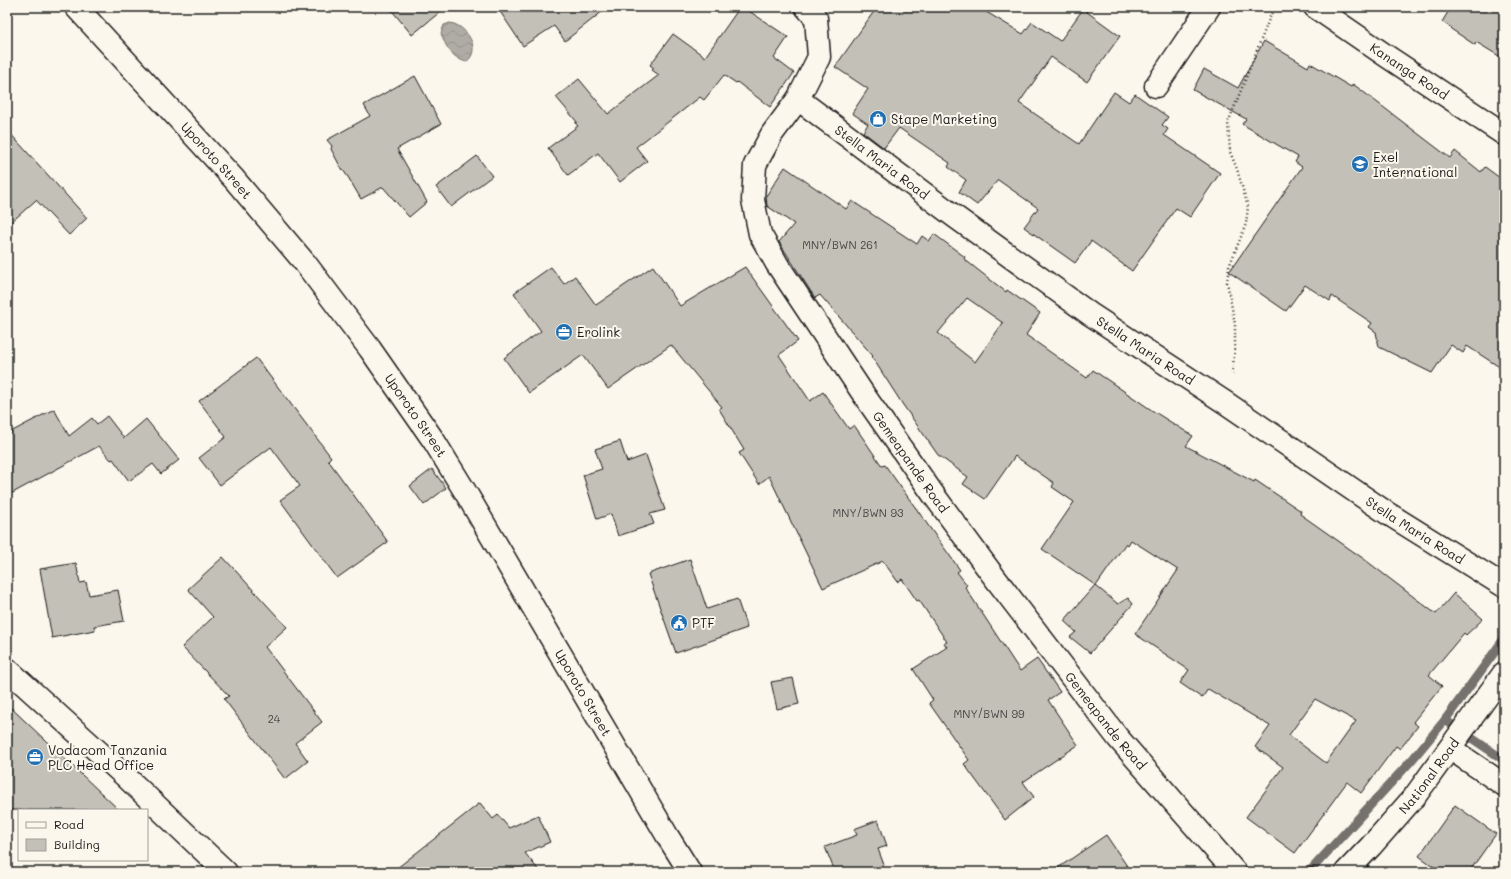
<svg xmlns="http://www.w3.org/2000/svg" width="1511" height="879" viewBox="0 0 1511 879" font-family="Mali,sans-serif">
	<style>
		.water { fill: url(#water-waves); stroke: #74726e }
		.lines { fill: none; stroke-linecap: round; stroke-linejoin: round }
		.stream { stroke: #74726e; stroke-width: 9 }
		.building { fill: #c3c0b8; stroke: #1c1c1c; fill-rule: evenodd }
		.street-casing { stroke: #1c1c1c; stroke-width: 25 }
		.path { stroke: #1c1c1c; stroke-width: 2.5; stroke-dasharray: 1 3; stroke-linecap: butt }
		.street { stroke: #fbf7ec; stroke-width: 22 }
		.labels { text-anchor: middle; stroke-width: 4; stroke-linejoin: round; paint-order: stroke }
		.number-label { font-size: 11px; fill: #464543 }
		.street-label { font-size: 13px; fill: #1c1c1c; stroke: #fbf7ec }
		.poi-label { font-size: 13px; fill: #1c1c1c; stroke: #fbf7ec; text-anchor: start }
	</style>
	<defs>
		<pattern id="water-waves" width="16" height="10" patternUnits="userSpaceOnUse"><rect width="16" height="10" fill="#afaca5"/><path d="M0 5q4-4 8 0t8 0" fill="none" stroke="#96938d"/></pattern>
	</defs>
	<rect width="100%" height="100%" fill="#fbf7ec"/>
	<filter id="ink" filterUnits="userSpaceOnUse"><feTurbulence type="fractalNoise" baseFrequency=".025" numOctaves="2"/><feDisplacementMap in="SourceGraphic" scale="8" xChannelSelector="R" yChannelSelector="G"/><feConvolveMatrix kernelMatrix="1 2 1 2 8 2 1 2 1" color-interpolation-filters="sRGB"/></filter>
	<g filter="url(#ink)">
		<!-- water -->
		<path class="water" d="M450,23c16,2 33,27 16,39 -14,-4 -21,-16 -25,-29l3,-8z"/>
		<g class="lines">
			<!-- stream -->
			<g class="stream">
				<path d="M1445,720l59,40"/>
				<path d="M1309,872l102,-111 34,-41 59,-81"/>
			</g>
		</g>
		<!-- building -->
		<g class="building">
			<path d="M389,7h57l-34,28z"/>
			<path d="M497,7h111l-43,34 -11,-15 -31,20z"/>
			<path d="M740,7h3l45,30 -14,21 20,15 -24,34 -33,-25 -1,1 -12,-8 -20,25 -4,-3 -64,50 11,14 -27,21 -22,-29 -30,22 -20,-27 30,-22 -3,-3 2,-1 -21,-25 23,-18 29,35 51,-39 -7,-5 2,-2 -4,-3 23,-31 32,23z"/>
			<path d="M877,7h101l45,27 9,-12 28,19 23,-32 37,27 -33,46 -36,-25 -32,46 60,41 35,-52 15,10 6,-8 33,23 -6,8 6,4 -4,6 56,38 -30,44 -14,-9 -44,63 -41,-30 -16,22 -51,-36 14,-19 -40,-28 -21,25 -18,-13 7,-12 -18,-13 2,-4 -51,-35 -15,20 -21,-16 5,-8 -16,-11 16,-24 -33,-22z"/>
			<path d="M1451,7h53v52l-28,-17 -1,3 -24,-16 1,-1 -10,-6z"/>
			<path d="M1264,41l44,26 2,-4 41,24 2,-3 97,74 5,-7 26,21 4,-5 19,14v189l-37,-24 -4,7 -12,-8 -19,28 -53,-26 -3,-15 -7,-5 3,-4 -40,-27 -2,5 -25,-16 -19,26 -57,-39 73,-105 -7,-5 3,-5 -56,-33 4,-5 -53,-29 11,-21 34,19z"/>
			<path d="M415,76l26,48 -44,25 30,53 -18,15 -26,-30 -22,12 -13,-22 -8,-11 -9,-17 1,-3 -5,-6 43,-24 -6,-11z"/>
			<path d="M7,130l80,88 -18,17 -33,-35 -29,26z"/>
			<path d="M477,156l15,20 -41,31 -15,-20z"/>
			<path d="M785,167l61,42 6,-8 65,43 5,-8 7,5 5,-7 31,23 -1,2 42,33 1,-2 33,23 -14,22 61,43 6,-8 60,41 40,25 -7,10 68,36 1,-2 46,31 -1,3 64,45 72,55 18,-21 29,26 -17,16 -2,-2 -35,42 13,11 -29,36 5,4 -18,23 -4,-3 -35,47 -14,-11 -52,71 -49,-36 37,-50 -28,-20 15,-21 -62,-37 -6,9 -22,-15 9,-13 -54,-36 43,-64 -47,-30 -3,5 -2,-2 -30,43 22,18 10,-6 5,6 -43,49 -20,-16 6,-5 -12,-11 31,-36 -53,-36 32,-47 -22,-15 2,-4 -39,-27 -30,43 -22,-15 5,-7 -30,-22 -35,-50 -31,-48 1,-1 -53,-61 -5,3 -36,-56 15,-18 -27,-18 -1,-10zM967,298l36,25 -28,39 -37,-29zM1315,699l41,22 -30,42 -37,-28z"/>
			<path d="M653,266l27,40 65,-39 53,74 -19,14 31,46 13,-9 26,37 5,-4 28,41 3,-1 75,105 -3,2 10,13 -2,2 55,84 17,-12 23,33 -12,8 30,45 -55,37 11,15 -29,23 -41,-56 5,-4 -40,-57 4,-3 -20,-31 34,-22 -3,-4 3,-1 -28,-42 -2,1 -15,-22 -4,3 -15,-21 -60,27 -54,-112 -10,8 -20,-31 5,-3 -25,-41 3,-2 -51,-62 -63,44 -25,-34 -54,38 -25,-35 37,-27 -27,-38 37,-26 13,17 11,-8 21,29z"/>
			<path d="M256,358l75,99 -3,3 60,82 -51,36 -57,-78 20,-14 -29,-39 -51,38 -21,-27 27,-21 -27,-36z"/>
			<path d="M54,409l15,27 23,-18 5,6 10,-8 17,22 22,-19 33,41 -18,14 -8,-10 -24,17 -16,-22 -2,1 -12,-14 -92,50v-62z"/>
			<path d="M620,441l7,21 19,-7 19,55 -15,4 4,10 -36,12 -7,-22 -14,5 -14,-44 19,-6 -7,-20z"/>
			<path d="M432,469l14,19 -22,17 -14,-19z"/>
			<path d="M223,557l64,70 -22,20 57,75 -27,21 13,18 -23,18 -61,-80 5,-3 -47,-49 31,-30 -25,-28z"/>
			<path d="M690,559l17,50 30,-10 10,29 -71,25 -28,-79z"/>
			<path d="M76,563l4,20 6,-1 3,13 29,-5 6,31 -30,5 1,4 -43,8 -12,-69z"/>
			<path d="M793,678l6,26 -22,5 -6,-27z"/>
			<path d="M7,704l112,106h-112z"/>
			<path d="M480,803l13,16 5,-4 11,13 29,-13 12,27 -25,11 15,19h-148z"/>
			<path d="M1455,805l41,29 -27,38h-28l-22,-16z"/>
			<path d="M878,820l9,26 -9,3 6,16 -17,7h-32l-10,-25 32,-12 -3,-6z"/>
			<path d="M1106,835l25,37h-79z"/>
		</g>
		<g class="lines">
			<!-- street casing -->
			<g class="street-casing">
				<g id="street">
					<path id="s1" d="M76,7l158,172 71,84 65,86 64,92 32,52 202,344 22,35"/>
					<path id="s2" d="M806,7l10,11 3,39 -21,42 -26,35 -17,31 -2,35 7,34 17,30 89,134 67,96 59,80 126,164 117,134"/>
					<path id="s3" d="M1315,7l73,50 116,77"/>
					<path d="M1156,86l53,-79"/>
					<path id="s4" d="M798,99l156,117 136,98 136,89 161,110 117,73"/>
					<path d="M7,669l117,106 102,97"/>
					<path d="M1451,749l53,36"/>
					<path id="s5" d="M1346,872l25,-26 44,-50 89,-123"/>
				</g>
			</g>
			<!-- path -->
			<path class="path" d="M1232,374l3,-26v-24l-8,-42 2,-15 17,-43 2,-17 -11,-38 -7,-17 -2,-29 46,-116"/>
			<!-- street -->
			<use href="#street" class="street"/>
		</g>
	</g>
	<!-- icons -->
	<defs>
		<g id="shop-disc" transform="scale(0.9)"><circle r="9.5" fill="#1f6fb2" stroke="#fbf7ec"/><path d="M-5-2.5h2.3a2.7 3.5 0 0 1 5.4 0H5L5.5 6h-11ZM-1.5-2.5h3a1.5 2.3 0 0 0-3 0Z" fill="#fff"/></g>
		<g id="school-disc" transform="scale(0.9)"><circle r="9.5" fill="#1f6fb2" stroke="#fbf7ec"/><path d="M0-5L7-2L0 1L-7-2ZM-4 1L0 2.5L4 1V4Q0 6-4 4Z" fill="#fff"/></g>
		<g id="office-disc" transform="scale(0.9)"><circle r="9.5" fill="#1f6fb2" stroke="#fbf7ec"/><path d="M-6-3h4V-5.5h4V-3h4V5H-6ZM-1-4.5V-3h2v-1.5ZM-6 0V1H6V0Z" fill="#fff"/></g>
		<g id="civic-disc" transform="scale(0.9)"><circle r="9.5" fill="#1f6fb2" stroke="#fbf7ec"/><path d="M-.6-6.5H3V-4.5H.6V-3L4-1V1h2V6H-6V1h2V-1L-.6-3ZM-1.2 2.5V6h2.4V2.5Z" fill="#fff"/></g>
	</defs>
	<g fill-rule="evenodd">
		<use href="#shop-disc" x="878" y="119"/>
		<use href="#school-disc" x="1360" y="164"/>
		<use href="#office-disc" x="564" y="332"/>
		<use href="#civic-disc" x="679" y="623"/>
		<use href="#office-disc" x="35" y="757"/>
	</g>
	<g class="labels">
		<!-- number labels -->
		<g class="number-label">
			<text x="840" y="249">MNY/BWN 261</text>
			<text x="868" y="517">MNY/BWN 93</text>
			<text x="989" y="718">MNY/BWN 99</text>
			<text x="274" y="723">24</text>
		</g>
		<!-- street labels -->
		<g class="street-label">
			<text dy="5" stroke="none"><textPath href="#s3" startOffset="114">Kananga Road</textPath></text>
			<text dy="5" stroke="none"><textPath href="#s1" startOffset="208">Uporoto Street</textPath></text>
			<text dy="5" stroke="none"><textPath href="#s4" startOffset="105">Stella Maria Road</textPath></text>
			<text dy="5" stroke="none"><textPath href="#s4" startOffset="429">Stella Maria Road</textPath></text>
			<text dy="5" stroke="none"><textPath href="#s1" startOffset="532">Uporoto Street</textPath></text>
			<text dy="5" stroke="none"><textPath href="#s2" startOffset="523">Gemeapande Road</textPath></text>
			<text dy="5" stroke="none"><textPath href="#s4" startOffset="753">Stella Maria Road</textPath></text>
			<text dy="5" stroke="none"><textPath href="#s1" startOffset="856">Uporoto Street</textPath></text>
			<text dy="5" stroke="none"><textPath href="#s2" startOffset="847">Gemeapande Road</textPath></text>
			<text dy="5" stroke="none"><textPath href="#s5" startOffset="127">National Road</textPath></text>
		</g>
		<!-- poi labels -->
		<g class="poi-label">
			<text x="891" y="124">Stape Marketing</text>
			<text x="1373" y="162">Exel<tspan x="1373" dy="15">International</tspan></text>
			<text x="577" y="337">Erolink</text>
			<text x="692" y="628">PTF</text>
			<text x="48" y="755">Vodacom Tanzania<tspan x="48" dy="15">PLC Head Office</tspan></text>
		</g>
	</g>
	<!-- margin -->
	<rect width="1511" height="879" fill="none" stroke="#fbf7ec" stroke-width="24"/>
	<rect x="12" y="12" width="1487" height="855" fill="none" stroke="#1c1c1c" stroke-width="1.5" filter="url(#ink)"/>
	<!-- legend -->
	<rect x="18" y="809" width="130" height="52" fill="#fbf7ec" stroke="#a29f99"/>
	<rect x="26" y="822" width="20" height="6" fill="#fbf7ec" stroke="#a29f99"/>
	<text x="54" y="829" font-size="12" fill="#1c1c1c">Road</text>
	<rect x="26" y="839" width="20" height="12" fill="#c3c0b8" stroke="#a29f99"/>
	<text x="54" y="849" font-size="12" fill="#1c1c1c">Building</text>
</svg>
